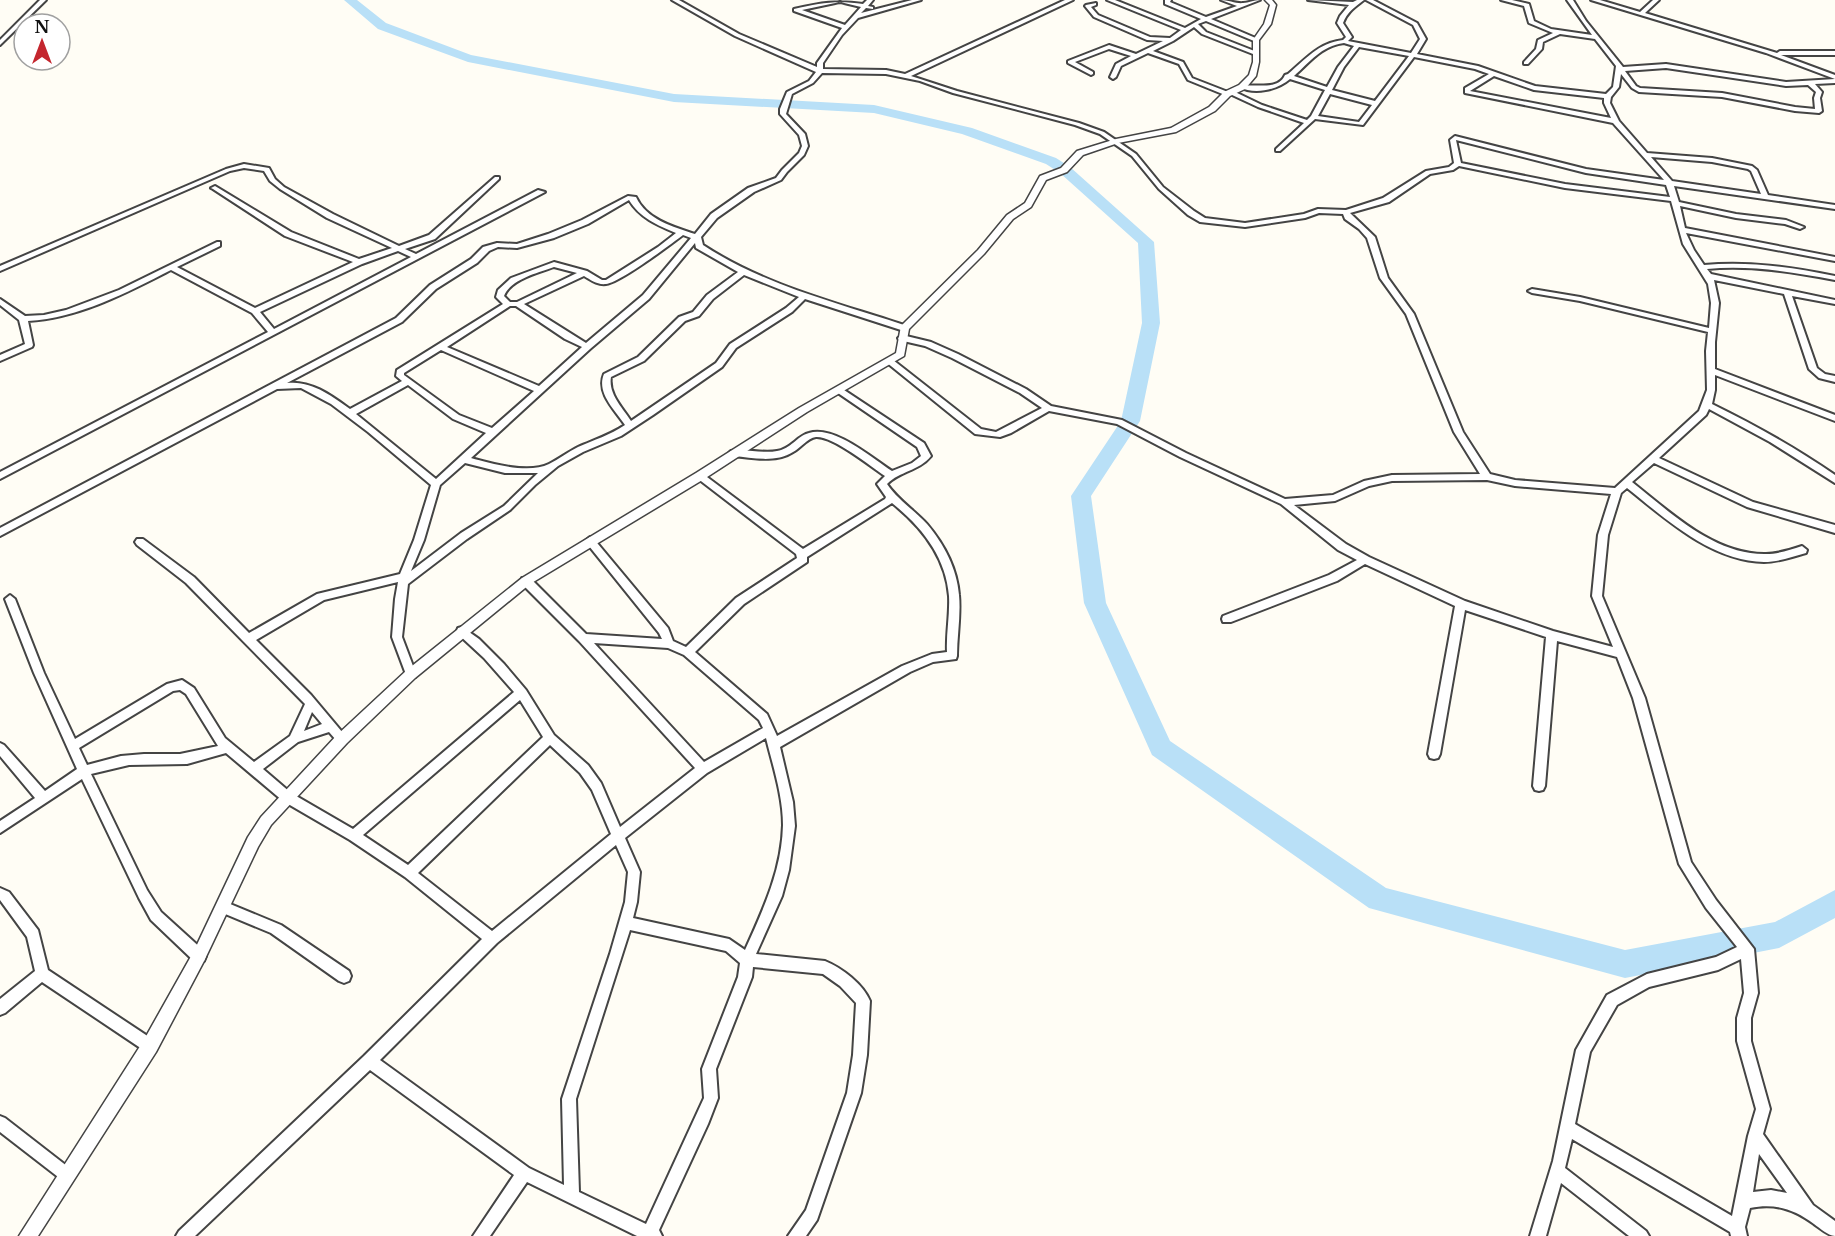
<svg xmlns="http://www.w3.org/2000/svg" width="1835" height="1236" viewBox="0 0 1835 1236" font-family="'Libre Baskerville',serif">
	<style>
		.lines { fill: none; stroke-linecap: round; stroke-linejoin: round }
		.river { fill: #b9e0f7; fill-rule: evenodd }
		.minor-casing { stroke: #444; stroke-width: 4 }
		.tertiary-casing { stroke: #444; stroke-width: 3 }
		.minor { fill: #fff; fill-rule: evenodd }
		.tertiary { fill: #fff; fill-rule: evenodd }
	</style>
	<rect width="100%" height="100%" fill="#fffdf5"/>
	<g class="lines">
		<!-- river -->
		<path class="river" d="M344,0h13l29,23 85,32 203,39 200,11 98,23 84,30 14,9 84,75 6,81 -20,98 -49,75 15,107 64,138 216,147 239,62 150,-28 60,-32v28l-56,30 -154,30 -256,-70 -217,-153 -68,-152 -13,-107 50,-75 21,-98 -4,-80 -78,-70 -14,-9 -84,-30 -88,-21 -200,-11 -206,-40 -90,-33z"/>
		<!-- minor casing -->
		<g class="minor-casing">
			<g id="minor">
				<path d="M40,0h6l-46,45v-5z"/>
				<path d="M672,0h7l60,34 78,33v-4l25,-35 -48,-17v-2c26,-6 43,-9 69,-5l4,-4h6l-5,6 5,1v2l-7,-1 -5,5 51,-13h9l-63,18 -16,17 -19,28v6l63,1 19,4 160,-74h8l-162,76 46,15 122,32 25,9 32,22 27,33 31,24 11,7 40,5 59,-9 14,-5 28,1 37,-12 43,-27 23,-4 5,-4 -4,-23 5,-4 131,33 78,11 -51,-57 -148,-30v-5l24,-14 -14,-5 -61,-12 -51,68 -48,-6 -35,32h-4v-2l28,-26 -46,-16 -28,-13 -5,1 -37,-15 -9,-16 -31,-11 -27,13 -5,11 -3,2 -3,-2 6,-13 15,-8 -22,-7 -34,13 18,10v2l-2,1 -23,-12v-2l41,-16 27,9 27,-13 -16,-1 -53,-23 -9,-11 1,-1 10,-2v2l-5,2 7,8 52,22 20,1 11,-8 -74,-30h8l70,28 16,-9 -36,-15v-4h6l-1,2 36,15 31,-11 -16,-6c7,0 16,4 22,3 6,0 10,-3 17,-3l-49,19 47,20v2h-4l-48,-20 -8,3 8,8 51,20v2h-4l-51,-20 -8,-7 -21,14 -20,10 30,11 9,16 36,14 5,-1 29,14 45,15 4,-4 14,-26 -35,-11c-13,11 -35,16 -51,8 13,-5 39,5 46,-12l3,-1c18,-15 30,-31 55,-34l3,-3 -9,-14 3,-7 9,-11 -41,-5 45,2 4,-2h7c-9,7 -17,12 -21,23l9,14 -4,4 63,12 9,-14 -7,-14 -47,-25h7l44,23 9,16 -9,15 61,12 57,20 71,8 7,-7 3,-21 -21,-27 -35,-5 -17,8 -1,7 -14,15h-4v-2l12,-13 2,-9 15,-7 -24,-10 -5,-17 -23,-6h11l17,4 5,17 17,8 41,6 -25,-35h6l13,21 37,46 43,-3 120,18 49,-3v4l-20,1 7,8 -2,6 2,13 -3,2 -24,-2 -73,-14 -83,-5 -7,-4 -11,-14 -2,13 -8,10 -1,6 9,18 28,32 65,5 40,8 5,4 11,25 67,10v4l-161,-23 5,16 57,12 50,6 18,7 -4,2 -15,-5 -49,-6 -56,-12 5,22 150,29v4l-149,-28 8,17 10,15c45,-4 87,2 131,11v4c-43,-8 -84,-15 -128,-11l4,5 124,26v4l-43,-8 25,72 8,6 10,2v6l-16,-4 -10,-9 -25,-75 -70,-14 5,23 -4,39v27l120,46v6l-120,-46v15l-3,14c43,21 84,44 123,71v8l-65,-41 -61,-33 -3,6 -47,43 94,44 82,23v8l-88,-26 -93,-44 -22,19c38,30 82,73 134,72 12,0 24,-4 36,-8l5,4 -1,3c-14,4 -28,9 -42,9 -53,-1 -98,-43 -137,-74l-6,5 -13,42 -6,61 43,102 46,164 25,38 38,49 4,44 -7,25v23l19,68 -7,25 50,71 22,16v15c-8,-1 -14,-7 -21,-12 -20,-15 -39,-21 -64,-16l-5,19 2,9h-16l-1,-4 -158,-93 -7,29 81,63 3,5h-20l-68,-53 -15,53h-16l23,-75 23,-111 31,-55 40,-21 69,-17 21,-10 -31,-39 -27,-44 -46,-166 -16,-41 -60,-16 -12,145 -2,4 -4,1 -4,-1 -2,-4 13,-149 -81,-27 -25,144 -2,4 -4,1 -4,-1 -2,-4 27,-148 -90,-42 -28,17 -106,41h-8l-1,-3 1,-3 106,-41 28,-15 -19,-10 -57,-46 -101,-47 -63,-33 -68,-13 -38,22 -11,4 -25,-3 -89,-72 1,-2h6l88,69 15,3 46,-24 -22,-15 -68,-35 -27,-12 -26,-6 -1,-2 4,-3 29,7 27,12 68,35 25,17 71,14 64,33 99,46 48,-4 31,-14 28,-6 88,-1 -26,-42 -48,-118 -26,-36 -13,-40 -8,-9 -14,-10 -2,-5 -24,-1 -14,5 -60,9 -45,-5 -12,-7 -29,-26 -27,-33 -32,-22 -25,-9 -122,-32 -33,-12 -34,-7 -64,-1 -9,10 -21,11 -6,20 19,20 3,12 -4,9 -17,17 -6,8 -27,12 -37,26 -16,19 2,8c63,41 132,57 204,81v4h-6l-96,-31 -13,13 -56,36 -14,19 -69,48 -32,21 -38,16 -25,14 -23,19 -25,25 -43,29 -59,45 -6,53 14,37 -1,3h-8l-15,-40 3,-38 3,-17 -74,18 -68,40 55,55 37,44 -2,3c-8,3 -12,-5 -17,-10l-31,10 -35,27 28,24 62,36 161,-137 -30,-34 -26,-24 -1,-3 1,-3 4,-1 17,12 25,25 22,26 28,45 34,30 13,18 19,44 75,-59 -116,-127 -57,-57 -1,-3 1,-3h8l56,56 76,5 -3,-6 -74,-92 5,-4 3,1 75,90 5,13 13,6 50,-49 61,-40 -1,-4 -99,-76 -2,-2 2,-2h6l100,75 82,-50 1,-2 -9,-13 8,-8c-15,-10 -52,-40 -69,-39 -9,1 -15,11 -23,15 -17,11 -40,6 -59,4l-5,-3 2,-2c15,-3 31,3 46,0 14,-2 20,-15 32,-18 25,-8 63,25 83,38l20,-8 9,-7 -4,-9 -79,-54 -1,-2 4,-3 83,55 7,13c-12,15 -31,15 -44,28 11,16 27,26 40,40 17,20 30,45 32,71 2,20 -2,41 -2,61l-1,3 -23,3 -23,10 -130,75 13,55 2,24 -6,44 -7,26 -26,58 69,7c17,7 38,23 45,40l-3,54 -6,38 -44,127 -11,16h-18l18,-26 41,-117 6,-38 3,-52 -16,-17 -17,-12 -70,-7 -1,10 -36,92 2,29 -10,26 -49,106 3,6h-25l-110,-54 -37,54h-17l41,-61 -144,-105 -175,166h-19l3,-5 185,-175 118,-117 -77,-62 -55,-37 -67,-39 -57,-48 -39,11 -58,1 -38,9 56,116 14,22 43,39 2,5 -2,5 -5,1 -5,-1 -43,-41 -12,-22 -57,-119 -82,54v-12l35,-23 -35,-42v-13l4,2 41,46 32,-22 -43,-96 -29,-74 5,-4 5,4 29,74 31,66 92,-55 15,-4 12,8 31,50 29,24 36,-26 15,-32 -119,-121 -49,-38 -2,-3 2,-3h6l51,38 55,56 68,-39 83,-20 14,-34 17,-55 -63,-53 -37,-28 -30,-16 -24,1 -277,147v-8l396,-210 34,-33 41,-26 12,-12 14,-4 20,1 31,-10 34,-14 46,-24 8,1c10,22 37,30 59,37l16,-20 37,-26 28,-10 6,-8 17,-17 3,-7 -3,-11 -19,-21v-5l7,-17 22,-11 7,-9 -81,-36zM840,2l21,5 -16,18 -43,-15zM1344,43l10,3 -16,21 -11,20 -33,-11c16,-14 27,-30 50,-33zM1359,47l50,9 -34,45 -43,-11 12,-23zM1666,68l120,18 22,-1 8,7 -2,6 1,11 -20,-2 -73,-14 -82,-5 -4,-2 -11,-15zM1494,76l40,14 70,8v5l7,15 -141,-27zM1330,94l42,11 -13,17 -41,-6zM1456,140l130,33 80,12 4,12 -105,-13 -104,-21zM1651,157l61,5 36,7 3,2 10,23 -89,-13zM1459,166l106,22 106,13 12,43 25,40 3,19 -2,25 -129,-31 -48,-8 -4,2 4,2 48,8 128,31 -2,19 1,39 -8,21 -84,77 -100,-8 -25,-6 -27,-42 -49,-118 -26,-36 -13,-41 -25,-24 39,-11 41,-28 23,-4zM629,200c11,18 28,25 47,33l-18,14 -52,33h-4l-15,-9 -33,-9 -43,16 -13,12 -2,7 7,7 -106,66 -1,6 6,5 -52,28c-18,-13 -39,-29 -63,-26l115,-61 34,-33 41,-26 12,-12 9,-4 19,1 37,-10 34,-14zM683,235l8,3 -48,57 -57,48 -62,-39 60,-28c7,4 13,9 22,8 13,-1 64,-39 77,-49zM695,243l1,5 42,24 -31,23 -14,17 -14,5 -41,40 -34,17c-8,19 11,36 21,51 -15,10 -31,15 -47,22 -10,5 -19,12 -29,17 -20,10 -57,0 -78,-6l119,-109 59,-50zM554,267l23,6 -60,29h-7l-6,-6c7,-17 34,-23 50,-29zM744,275l55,22 -13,11 -56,36 -14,19 -85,58c-8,-13 -23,-27 -20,-44l33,-16 41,-40 14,-5 14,-17zM510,306h6l49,33 17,8 -43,39 -92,-39zM441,350l93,41 -42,37 -33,-13 -55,-40v-2zM408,385l45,34 33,14 -50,46 -80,-65zM465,463l40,10h33l-34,33 -43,27 -50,38 13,-31 16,-55zM1487,480l28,6 96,8 -13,41 -6,61 21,51 -60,-16 -88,-30 -96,-44 -23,-13 -52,-39 41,-4 34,-15 23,-5zM892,503c30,24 54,54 57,93 1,19 -3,38 -2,56l-15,2 -30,12 -125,70 -10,-22 -72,-62 49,-48 63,-42v-5zM594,643l74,5 16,7 75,65 4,8 -59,34zM180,690l6,4 32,52 -38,8h-36l-23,2 -34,9 -8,-17 94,-57zM520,700l23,37 -135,128 -45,-30zM312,712l10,12 -18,7zM766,738c7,28 17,58 17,87 -1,45 -20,85 -38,125l-16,-11 -96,-21 4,-16 3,-30 -15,-34 82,-65zM550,745l30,28 12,17 19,44 -119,97 -74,-58zM616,845l12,27 -3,30 -15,52 -48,145 2,86 -35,-17 -149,-108 117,-117zM630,930l96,21 14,12 -2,14 -36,92 2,29 -58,126 -67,-32 -3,-93zM1741,959l3,34 -7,25v23l19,68 -8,27 -16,80 -157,-92 15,-72 27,-47 32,-18 69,-17zM1759,1154l28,39 -16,-3 -18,2z"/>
				<path d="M1591,0h9l40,12 13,-12h6l-14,13 132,40 3,-2h55v4h-54l54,20v4l-69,-26z"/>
				<path d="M244,164l25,4 6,11 9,8 49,27 66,32 30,-11 66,-58h4v2l-64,60 -30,10 11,5 122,-64 7,2 -545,287v-7l268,-140 -16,-19 -81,-43c-45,23 -92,48 -143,51l5,24 -1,2 -32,14v-6l25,-11 -6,-24 -19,-15v-6l25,17 19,-1 22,-5 53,-20 98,-48h3v4l-43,21 78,41 98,-46 -68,-26 -72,-47 -2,-1 4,-2 76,46 68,27 33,-11 -65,-30 -47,-29 -10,-8 -6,-10 -20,-3 -14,3 -230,100v-5l226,-97zM398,251l13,6 -137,72 -14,-17 102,-48z"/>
				<path d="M0,888l9,4 29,38 10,40 107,71 2,5 -2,5 -5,2 -5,-2 -103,-69 -37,31 -5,2v-16l35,-28 -8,-34 -27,-37z"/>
				<path d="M223,901l58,24 68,46 2,5 -2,5 -5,2 -5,-2 -68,-48 -53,-22 -1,-4 1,-4z"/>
				<path d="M0,1116l5,2 67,52 2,5 -2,5 -5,2 -5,-2 -62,-48z"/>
			</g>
		</g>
		<!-- tertiary casing -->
		<g class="tertiary-casing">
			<path id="tertiary" d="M1265,0h7l4,5 -5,19 -12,16v22l-3,14 -11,13 -15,7 -15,15 -39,21 -58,11 -35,12 -16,17 -21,8 -15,27 -18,12 -29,35 -75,75 -5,27 -97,56 -103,67 -174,105 -115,94 -68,65 -76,82 -13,22 -54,114 -48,91 -118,184h-19l125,-196 50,-89 54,-114 13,-20 76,-82 70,-65 115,-92 174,-105 103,-65 97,-55 5,-27 77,-76 29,-35 18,-12 15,-27 21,-8 16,-17 39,-12 55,-11 38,-21 15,-15 15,-7 10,-10 4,-13v-22l11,-16 6,-19z"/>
		</g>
		<!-- minor -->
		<use href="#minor" class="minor"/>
		<!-- tertiary -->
		<use href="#tertiary" class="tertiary"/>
	</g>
	<!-- north arrow -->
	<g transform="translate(42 42)"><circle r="28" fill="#ffffff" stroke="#a0a0a0" stroke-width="1.5"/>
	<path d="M0-4.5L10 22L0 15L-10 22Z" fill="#c4262e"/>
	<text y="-9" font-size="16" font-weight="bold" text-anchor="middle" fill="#111111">N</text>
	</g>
</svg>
